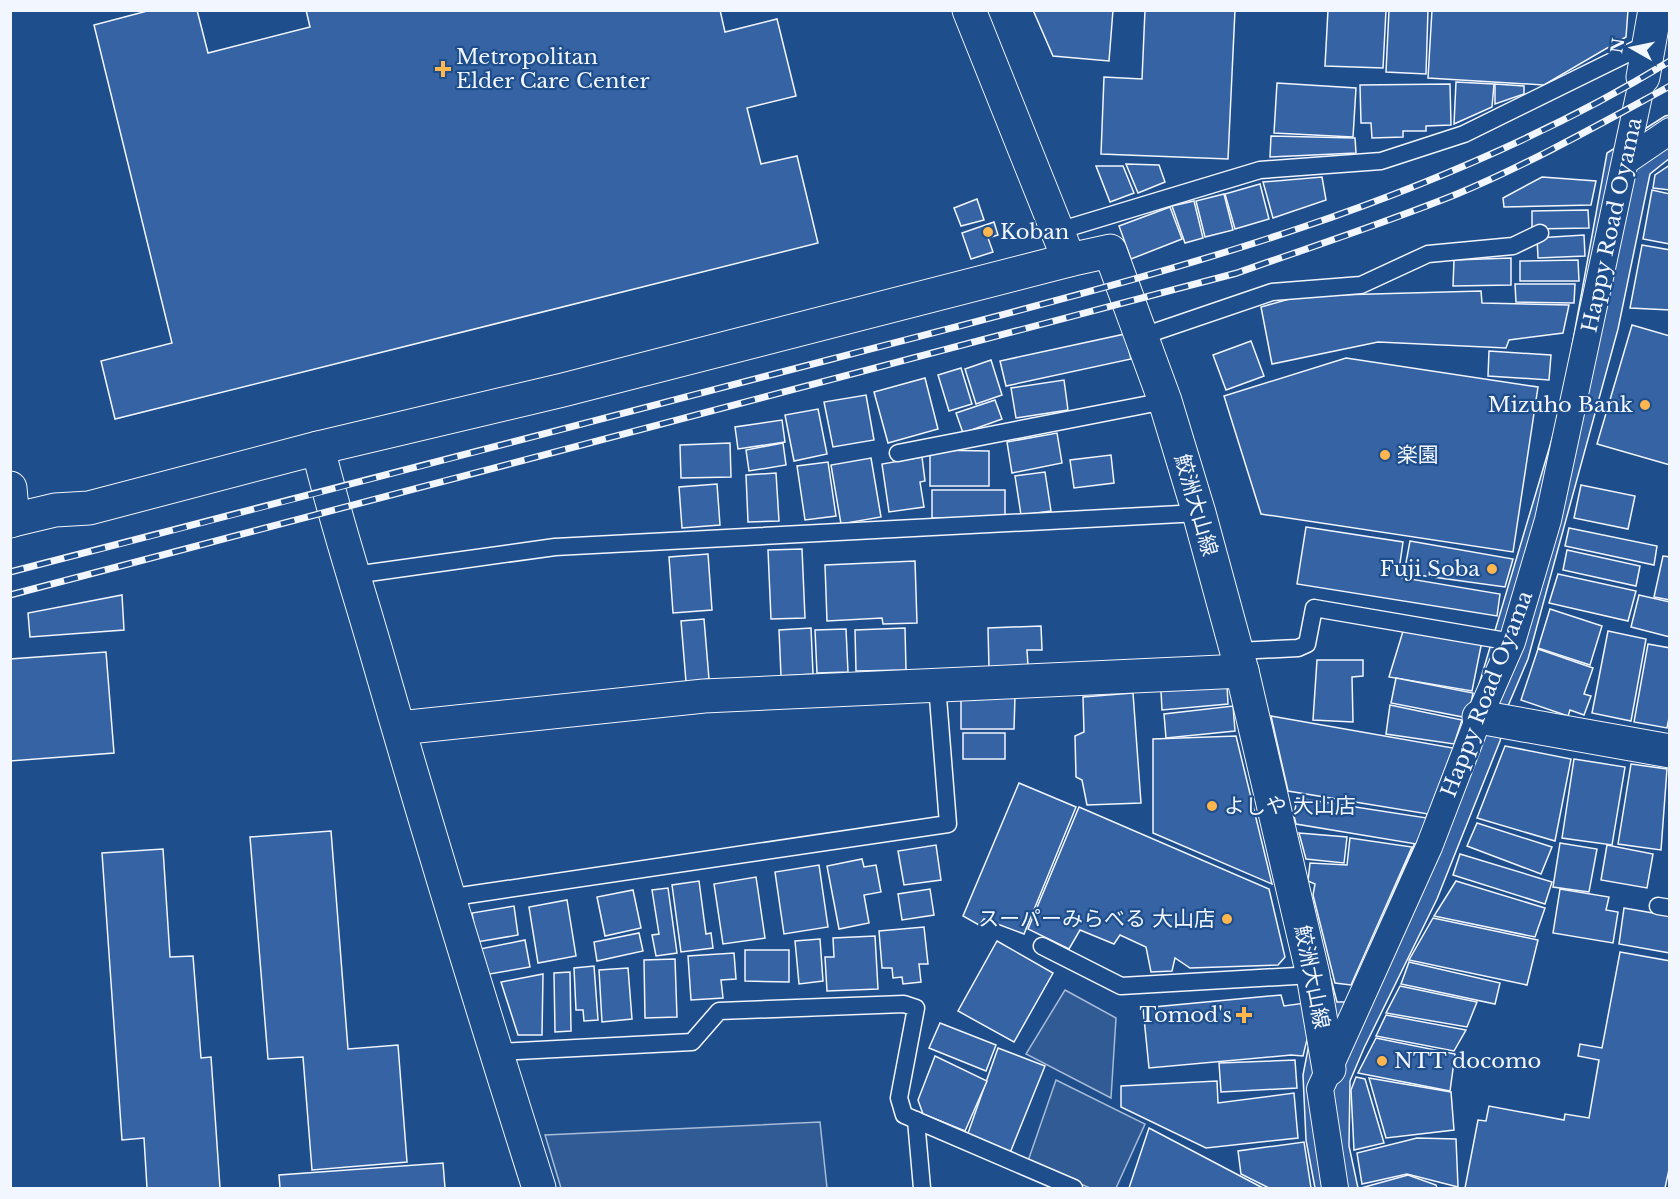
<svg xmlns="http://www.w3.org/2000/svg" width="1680" height="1199" viewBox="0 0 1680 1199" font-family="'Libre Baskerville','Noto Sans JP',serif">
	<style>
		.built { fill: #305b95; stroke: #a8bbd7; stroke-width: 1.5 }
		.building { fill: #3563a3; stroke: #f2f6ff; stroke-width: 1.5 }
		.lines { fill: none; stroke-linecap: round; stroke-linejoin: round }
		.service-casing { stroke: #f2f6ff; stroke-width: 19 }
		.pedestrian-casing { stroke: #f2f6ff; stroke-width: 28 }
		.minor-casing { stroke: #f2f6ff; stroke-width: 35 }
		.tertiary-casing { stroke: #f2f6ff; stroke-width: 35 }
		.secondary-casing { stroke: #f2f6ff; stroke-width: 35 }
		.service { stroke: #1f4e8c; stroke-width: 16 }
		.pedestrian { stroke: #1f4e8c; stroke-width: 26 }
		.minor { stroke: #1f4e8c; stroke-width: 33 }
		.tertiary { stroke: #1f4e8c; stroke-width: 33 }
		.secondary { stroke: #1f4e8c; stroke-width: 33 }
		.rail-casing { stroke: #f2f6ff; stroke-width: 7 }
		.rail { stroke: #1f4e8c; stroke-width: 4.5; stroke-dasharray: 14; stroke-linecap: butt }
		.poi-dot { fill: #ffb74d; stroke: #1f4e8c; stroke-width: 2 }
		.labels { text-anchor: middle; stroke-width: 4.5; stroke-linejoin: round; paint-order: stroke }
		.poi-label { font-size: 21px; fill: #f2f6ff; stroke: #1f4e8c; text-anchor: start }
		.street-label { font-size: 21px; fill: #f2f6ff; stroke: #1f4e8c }
	</style>
	<rect width="100%" height="100%" fill="#1f4e8c"/>
	<!-- built -->
	<g class="built">
		<path d="M1065,990l51,28 -5,80 -85,-44z"/>
		<path d="M1056,1080l89,44 -29,64h-26l-62,-27z"/>
		<path d="M820,1122l7,66h-266l-16,-53z"/>
	</g>
	<!-- building -->
	<g class="building">
		<path d="M151,10h46l11,43 102,-26 -4,-17h414l5,22 52,-13 19,77 -49,12 14,56 36,-8 21,87 -703,176 -14,-58 71,-18 -78,-318z"/>
		<path d="M1033,10h80l-4,51 -56,-5z"/>
		<path d="M1145,10h90l-7,149 -127,-5 3,-77 38,2z"/>
		<path d="M1328,10h58l-3,58 -58,-2z"/>
		<path d="M1389,10h39l-2,64 -40,-2z"/>
		<path d="M1432,10h196l-2,27 -82,48 -116,-7z"/>
		<path d="M1456,82l38,2 -2,23 -38,17z"/>
		<path d="M1277,83l79,5 -3,49 -79,-4z"/>
		<path d="M1450,84l1,41 -25,1v5h-23v6l-31,1 -1,-15h-10l-1,-38z"/>
		<path d="M1495,84l29,2v8l-29,10z"/>
		<path d="M1670,115v43l-20,16 -32,155 -90,330 -20,47 -8,35 -63,158 -73,149 -14,33 -1,65 9,42h-43l-9,-48 -3,-65 11,-57 -8,-30 25,-9 6,23h9l123,-284 91,-306 47,-259 58,-37z"/>
		<path d="M1271,136l84,2 1,15 -86,4z"/>
		<path d="M1126,164l33,1 6,17 -27,11z"/>
		<path d="M1670,165v25l-17,-2 2,-13z"/>
		<path d="M1096,166h27l11,27 -24,9z"/>
		<path d="M1322,177l4,23 -53,18 -10,-36z"/>
		<path d="M1542,177l54,4 -5,24 -87,2 -1,-9z"/>
		<path d="M1260,184l9,35 -34,10 -10,-35z"/>
		<path d="M1652,190l18,4v50l-27,-5z"/>
		<path d="M1224,194l9,36 -28,7 -9,-36z"/>
		<path d="M977,199l7,21 -23,6 -7,-18z"/>
		<path d="M1194,201l9,37 -18,5 -13,-37z"/>
		<path d="M1170,207l12,32 -51,20 -12,-33z"/>
		<path d="M1588,210l1,18 -57,1v-18z"/>
		<path d="M994,222l4,13 -10,3 5,14 -22,7 -9,-26z"/>
		<path d="M1584,235l1,21 -47,2 -1,-20z"/>
		<path d="M1642,245l28,5v60l-40,-2z"/>
		<path d="M1511,258v27l-58,1 1,-26z"/>
		<path d="M1578,260l1,21h-59v-20z"/>
		<path d="M1515,284h60l-1,19 -58,-1z"/>
		<path d="M1481,291l1,12 87,2 -6,28 -54,7 -3,8 -128,-6 -106,22 -11,-57 39,-11z"/>
		<path d="M1632,325l38,11v129l-73,-21z"/>
		<path d="M1125,334l6,25 -125,27 -6,-25z"/>
		<path d="M1251,341l13,35 -38,14 -13,-35z"/>
		<path d="M1489,351l62,4 -2,25 -61,-4z"/>
		<path d="M1346,358l192,29 -25,165 -252,-38 -37,-118z"/>
		<path d="M991,360l11,35 -26,9 -11,-35z"/>
		<path d="M961,368l11,36 -23,7 -11,-36z"/>
		<path d="M925,378l13,51 -50,14 -14,-51z"/>
		<path d="M1064,380l4,30 -52,8 -5,-30z"/>
		<path d="M866,395l8,45 -41,7 -9,-45z"/>
		<path d="M995,400l7,19 -39,14 -7,-20z"/>
		<path d="M818,409l9,45 -33,7 -9,-46z"/>
		<path d="M782,420l3,22 -47,7 -3,-22z"/>
		<path d="M1057,433l5,30 -50,10 -5,-31z"/>
		<path d="M730,443l1,34 -50,1 -1,-33z"/>
		<path d="M783,443l3,22 -37,6 -3,-21z"/>
		<path d="M930,450l59,1v35h-59z"/>
		<path d="M1111,455l3,28 -40,5 -4,-28z"/>
		<path d="M922,457l3,24 -5,1 4,25 -35,5 -7,-48z"/>
		<path d="M871,458l10,59 -40,7 -10,-59z"/>
		<path d="M828,462l8,54 -31,4 -8,-54z"/>
		<path d="M1045,472l6,39 -30,4 -6,-39z"/>
		<path d="M776,473l3,48 -31,1 -2,-47z"/>
		<path d="M717,484l3,41 -38,3 -3,-41z"/>
		<path d="M1581,485l54,11 -7,33 -54,-11z"/>
		<path d="M932,490h73v27l-73,1z"/>
		<path d="M1306,527l97,15 -5,35 102,17 -3,22 -200,-32z"/>
		<path d="M1569,528l88,18 -3,19 -89,-19z"/>
		<path d="M1410,541l103,18 -8,28 -101,-14z"/>
		<path d="M802,549l3,69 -34,1 -3,-69z"/>
		<path d="M1567,550l73,16 -4,20 -73,-16z"/>
		<path d="M708,554l4,56 -39,3 -4,-56z"/>
		<path d="M1663,556l7,1v43l-16,-3z"/>
		<path d="M915,561l2,62 -34,1 -1,-6 -55,3 -2,-56z"/>
		<path d="M1558,574l78,17 -8,30 -79,-18z"/>
		<path d="M122,595l2,35 -94,7 -2,-24z"/>
		<path d="M1639,595l31,7v35l-39,-10z"/>
		<path d="M1550,609l52,17 -12,39 -52,-17z"/>
		<path d="M704,619l5,60 -23,3 -5,-61z"/>
		<path d="M1041,626l1,24h-15l1,16 -39,2 -1,-40z"/>
		<path d="M811,628l2,46 -32,2 -2,-46z"/>
		<path d="M905,628l1,42 -50,1 -1,-41z"/>
		<path d="M1404,628l78,13 -10,50 -83,-14z"/>
		<path d="M846,629l2,43 -31,1 -2,-43z"/>
		<path d="M1608,631l38,8 -15,82 -39,-8z"/>
		<path d="M1648,644l22,4v65l-3,15 -33,-6z"/>
		<path d="M1538,649l55,19 -9,26 7,2 -7,19 -14,-5 -2,6 -47,-16z"/>
		<path d="M106,652l8,101 -104,8v-102z"/>
		<path d="M1317,660h46v16l-11,1 1,45 -40,-2z"/>
		<path d="M1396,678l77,15 -5,25 -77,-15z"/>
		<path d="M1227,686l1,18 -66,6 -1,-19z"/>
		<path d="M1133,693l8,110 -54,2 -5,-25 -6,-3 -1,-41 9,-4 -1,-35z"/>
		<path d="M961,695l54,1 -1,33h-53z"/>
		<path d="M1390,705l72,15 -8,24 -68,-10z"/>
		<path d="M1233,706l2,25 -69,7 -2,-24z"/>
		<path d="M1271,716l182,32 -25,66 -140,-23z"/>
		<rect x="963" y="733" width="42" height="26"/>
		<path d="M1236,736l36,148 -119,-51v-94z"/>
		<path d="M1505,746l66,13 -16,82 -78,-23z"/>
		<path d="M1574,759l51,8 -13,78 -50,-7z"/>
		<path d="M1631,764l36,5 -6,81 -43,-6z"/>
		<path d="M1019,783l57,24 -52,127 -40,-15 -5,6 -16,-9z"/>
		<path d="M1297,798l130,20 -11,26 -120,-20 -2,-8z"/>
		<path d="M1079,807l190,82 16,68 -7,8 -88,3 -15,-10 -3,13 -21,1 -5,-25 -26,-12 -6,9 -34,-14 -11,19 -41,-20z"/>
		<path d="M1477,823l75,24 -11,27 -74,-28z"/>
		<path d="M331,831l17,218 50,-4 9,117 -95,8 -9,-113 -35,2 -18,-222z"/>
		<path d="M1299,833l48,4 -3,26 -38,-4z"/>
		<path d="M1350,838l62,9 -61,138 -16,-2 -22,-88 2,-11 -7,-3 2,-18 37,2z"/>
		<path d="M1560,843l37,6 -8,43 -36,-5z"/>
		<path d="M936,845l5,35 -37,5 -6,-34z"/>
		<path d="M1607,845l46,9 -6,34 -46,-8z"/>
		<path d="M163,849l7,108 23,-1 8,102 10,-1 9,131h-73l-3,-50 -22,2 -20,-287z"/>
		<path d="M1460,854l92,28 -7,22 -92,-29z"/>
		<path d="M862,859l2,8 12,-2 5,27 -17,3 5,28 -30,6 -12,-63z"/>
		<path d="M819,865l9,62 -44,7 -9,-62z"/>
		<path d="M756,877l9,61 -42,6 -9,-60z"/>
		<path d="M699,881l7,53 5,-1 2,15 -32,4 -9,-67z"/>
		<path d="M1456,881l89,27 -10,29 -101,-21z"/>
		<path d="M668,888l9,65 -21,3 -4,-21 7,-1 -7,-44z"/>
		<path d="M930,889l4,26 -32,5 -4,-26z"/>
		<path d="M1560,889l49,8 -3,13 12,2 -5,31 -60,-10z"/>
		<path d="M633,890l8,38 -36,8 -8,-39z"/>
		<path d="M567,900l9,56 -38,7 -9,-56z"/>
		<path d="M514,906l4,29 -41,7 -5,-29z"/>
		<path d="M1624,908l46,8v37l-51,-9z"/>
		<path d="M1433,918l105,22 -11,45 -118,-25z"/>
		<path d="M924,927l4,37h-9l2,18 -18,2 -1,-7 -9,1 -1,-10h-10l-3,-37z"/>
		<path d="M639,933l4,18 -46,10 -3,-19z"/>
		<path d="M875,936l3,53 -51,2 -2,-34h9l-1,-19z"/>
		<path d="M820,939l3,42 -24,3 -4,-43z"/>
		<path d="M525,940l5,27 -46,8 -4,-26z"/>
		<path d="M997,941l56,32 -39,69 -56,-31z"/>
		<path d="M745,950h44v32l-44,-1z"/>
		<path d="M1620,952l50,9v204l-5,23h-200l13,-68 8,1 3,-15 75,14 1,-6 24,4 10,-58 -21,-4 2,-12 22,4z"/>
		<path d="M734,953l2,26 -15,1 2,18 -32,2 -3,-44z"/>
		<path d="M675,959l2,58 -32,1 -1,-58z"/>
		<path d="M1409,962l91,21 -5,21 -94,-20z"/>
		<path d="M594,966l4,54 -14,1 -1,-11h-7l-2,-42z"/>
		<path d="M628,968l4,51 -30,3 -3,-52z"/>
		<path d="M570,972l1,59 -16,1 -1,-59z"/>
		<path d="M543,974l-1,61h-24l-17,-53z"/>
		<path d="M1400,986l77,16 -10,25 -81,-14z"/>
		<path d="M1281,995l3,11 21,-3 6,20 -8,33 -12,-1 -142,13 -6,-60z"/>
		<path d="M1386,1015l80,15 -12,21 -78,-15z"/>
		<path d="M940,1023l56,22 -10,26 -57,-23z"/>
		<path d="M1376,1038l79,16 -5,37 -92,-18z"/>
		<path d="M998,1048l47,18 -35,87 -43,-17z"/>
		<path d="M935,1056l52,25 -22,50 -42,-17 -5,-14z"/>
		<path d="M1295,1060l2,28 -76,4 -2,-29z"/>
		<path d="M1356,1077l9,2 19,64 -30,7 -3,-60z"/>
		<path d="M1369,1078l82,14 3,38 -68,8z"/>
		<path d="M1217,1081l1,22 76,-10 4,45 -92,10 -85,-41v-21z"/>
		<path d="M1149,1128l114,60h-134z"/>
		<path d="M1417,1138l39,1 2,48 -51,-13 -45,10 -5,-31z"/>
		<path d="M1304,1142l7,46h-42l-28,-14 -3,-23z"/>
		<path d="M443,1163l2,25h-165l-1,-13z"/>
		<path d="M1408,1175l28,10 1,3h-76z"/>
	</g>
	<g class="lines">
		<!-- service casing -->
		<g class="service-casing">
			<g id="service">
				<path d="M1058,231l202,-61 121,-9 83,-27 185,-91"/>
				<path d="M1140,337l132,-45 89,-7 67,-31 85,-8 27,-13"/>
				<path d="M898,453l267,-52"/>
				<path d="M354,575l201,-28 644,-34"/>
				<path d="M1237,651l61,-3 9,-4 7,-36 198,34"/>
				<path d="M447,898l501,-74 -11,-139"/>
				<path d="M1658,906l12,2"/>
				<path d="M1042,946l79,40 192,-11"/>
				<path d="M496,1052l196,-10 27,-31 185,-7 12,4 -17,90 5,17 170,73"/>
				<path d="M916,1120l6,68"/>
			</g>
		</g>
		<!-- pedestrian casing -->
		<g class="pedestrian-casing">
			<g id="pedestrian">
				<path d="M1626,161l44,-30"/>
				<path d="M1335,1188l-15,-99 109,-242 50,-130 33,-75 36,-122 95,-443"/>
			</g>
		</g>
		<!-- minor casing -->
		<g class="minor-casing">
			<g id="minor">
				<path d="M1643,77l12,-67"/>
				<path d="M318,448c17,71 40,140 60,210 51,177 105,354 161,530"/>
				<path d="M10,488l3,32 42,-10 34,-2 229,-60 245,-58 506,-130"/>
				<path d="M1479,717l191,34"/>
				<path d="M399,728l305,-32 538,-25"/>
			</g>
		</g>
		<!-- tertiary casing -->
		<g class="tertiary-casing">
			<path id="tertiary" d="M10,521l3,-1"/>
		</g>
		<!-- secondary casing -->
		<g class="secondary-casing">
			<path id="secondary" d="M969,10l100,250 41,-9 55,150 34,112 43,158 71,304 16,94"/>
		</g>
		<!-- service -->
		<use href="#service" class="service"/>
		<!-- pedestrian -->
		<use href="#pedestrian" class="pedestrian"/>
		<!-- minor -->
		<use href="#minor" class="minor"/>
		<!-- tertiary -->
		<use href="#tertiary" class="tertiary"/>
		<!-- secondary -->
		<use href="#secondary" class="secondary"/>
		<!-- rail casing -->
		<g class="rail-casing">
			<g id="rail">
				<path d="M10,572c275,-70 548,-142 822,-213 287,-75 582,-142 838,-298"/>
				<path d="M10,595l1227,-322c74,-26 148,-50 220,-79 74,-31 143,-70 213,-108"/>
			</g>
		</g>
		<!-- rail -->
		<use href="#rail" class="rail"/>
	</g>
	<!-- markers -->
	<g class="poi-dot">
		<path d="M440 60h6v6h6v6h-6v6h-6v-6h-6v-6h6z"/>
		<circle cx="988" cy="232" r="6"/>
		<circle cx="1645" cy="405" r="6"/>
		<circle cx="1385" cy="455" r="6"/>
		<circle cx="1492" cy="569" r="6"/>
		<circle cx="1212" cy="806" r="6"/>
		<circle cx="1227" cy="919" r="6"/>
		<path d="M1241 1006h6v6h6v6h-6v6h-6v-6h-6v-6h6z"/>
		<circle cx="1382" cy="1061" r="6"/>
	</g>
	<g class="labels">
		<!-- poi labels -->
		<g class="poi-label">
			<text x="456" y="64">Metropolitan<tspan x="456" dy="24">Elder Care Center</tspan></text>
			<text x="1000" y="239">Koban</text>
			<text x="1633" y="412" text-anchor="end">Mizuho Bank</text>
			<text x="1397" y="462">楽園</text>
			<text x="1480" y="576" text-anchor="end">Fuji Soba</text>
			<text x="1224" y="813">よしや 大山店</text>
			<text x="1215" y="926" text-anchor="end">スーパーみらべる 大山店</text>
			<text x="1232" y="1022" text-anchor="end">Tomod's</text>
			<text x="1394" y="1068">NTT docomo</text>
		</g>
		<!-- street labels -->
		<g class="street-label">
			<text transform="translate(1612 225) rotate(-78)" y="7">Happy Road Oyama</text>
			<text transform="translate(1196 505) rotate(74)" y="7">鮫洲大山線</text>
			<text transform="translate(1487 694) rotate(-69)" y="7">Happy Road Oyama</text>
			<text transform="translate(1312 977) rotate(79)" y="7">鮫洲大山線</text>
		</g>
	</g>
	<!-- border -->
	<rect width="1680" height="1199" fill="none" stroke="#f2f6ff" stroke-width="24"/>
	<!-- north arrow -->
	<g transform="translate(1632 48) rotate(279)" stroke="#1f4e8c" stroke-width="4.5" paint-order="stroke">
	<path d="M0-4.5L10 22L0 15L-10 22Z" fill="#f2f6ff"/>
	<text y="-9" font-size="16" font-weight="bold" text-anchor="middle" fill="#f2f6ff">N</text>
	</g>
</svg>
